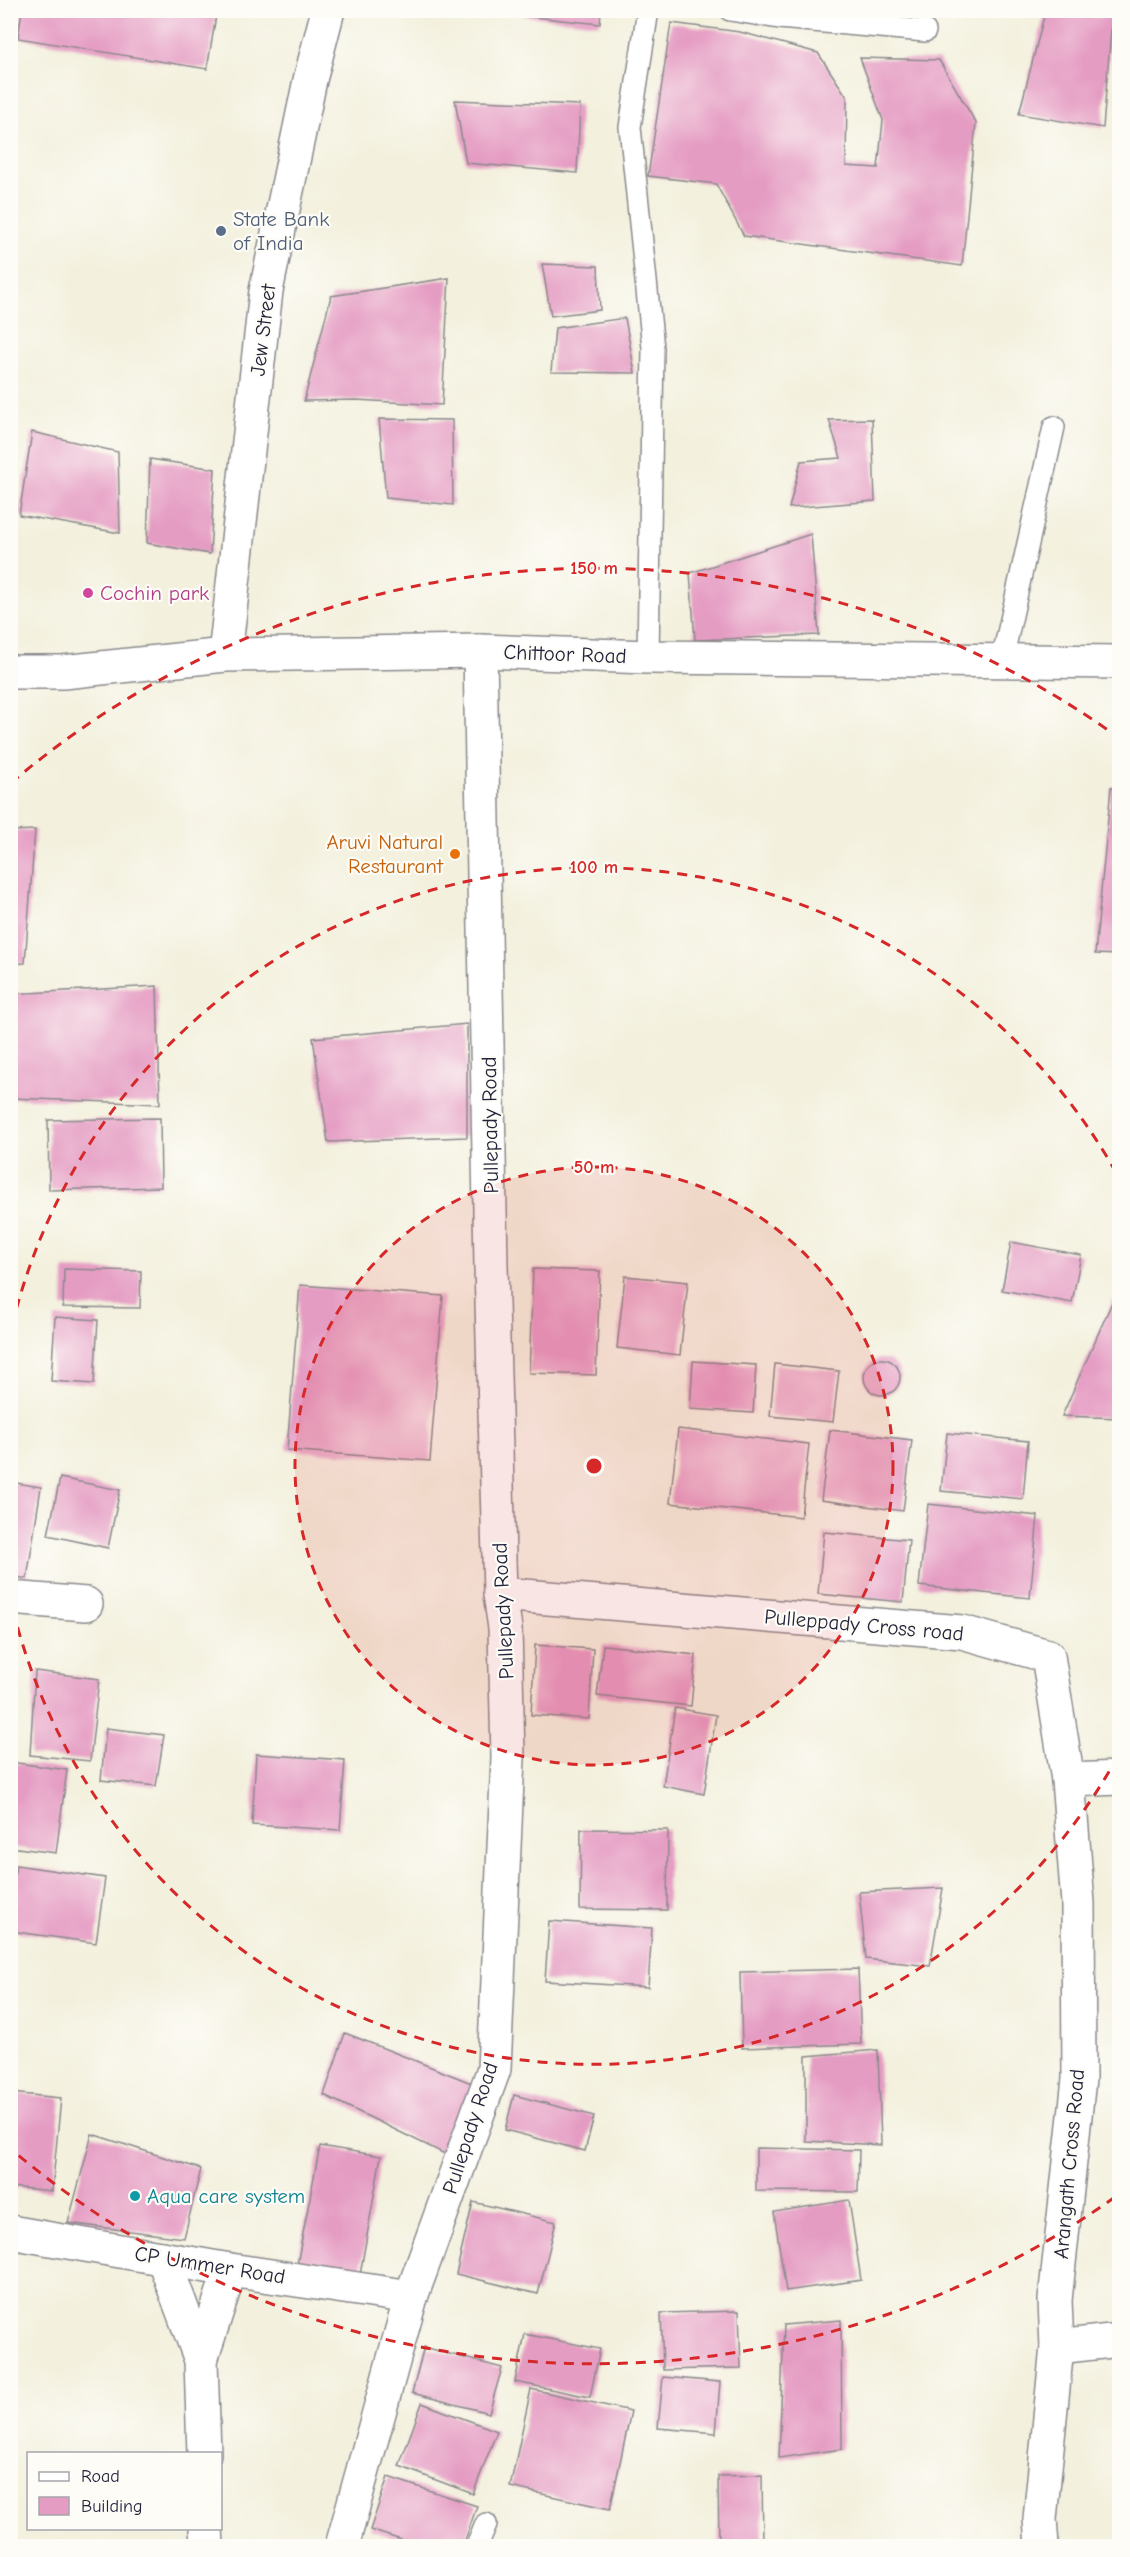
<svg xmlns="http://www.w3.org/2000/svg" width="1130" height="2557" viewBox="0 0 1130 2557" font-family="'Comic Neue',sans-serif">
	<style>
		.building { fill: #e59cc3 }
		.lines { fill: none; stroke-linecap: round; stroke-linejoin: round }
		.lane-casing { stroke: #8a898c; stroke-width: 24 }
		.street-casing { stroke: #8a898c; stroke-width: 36 }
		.secondary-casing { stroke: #8a898c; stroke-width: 36 }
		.lane { stroke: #fff; stroke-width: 21 }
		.street { stroke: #fff; stroke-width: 33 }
		.secondary { stroke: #fff; stroke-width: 33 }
		.ring { fill: none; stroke: #d62828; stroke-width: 3; stroke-dasharray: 10 8 }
		.service-dot { fill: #5c6f8a; stroke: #fdfcf7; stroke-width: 2 }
		.hotel-dot { fill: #d1479c; stroke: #fdfcf7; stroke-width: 2 }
		.food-dot { fill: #e8710a; stroke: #fdfcf7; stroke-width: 2 }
		.culture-dot { fill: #0f9aa8; stroke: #fdfcf7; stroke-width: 2 }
		.labels { text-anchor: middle; stroke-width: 4.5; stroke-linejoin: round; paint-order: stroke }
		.service-label { font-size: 21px; fill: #4e5e75; stroke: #fdfcf7; text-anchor: start }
		.street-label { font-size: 21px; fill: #22223b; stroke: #fdfcf7 }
		.hotel-label { font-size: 21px; fill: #b23c85; stroke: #fdfcf7; text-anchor: start }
		.food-label { font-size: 21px; fill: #c56008; stroke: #fdfcf7; text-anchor: end }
		.culture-label { font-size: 21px; fill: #0d838f; stroke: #fdfcf7; text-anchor: start }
		.centre { fill: #d62828; stroke: #fdfcf7; stroke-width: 3 }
		.ring-label { font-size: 18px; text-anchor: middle; font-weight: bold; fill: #d62828; stroke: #fdfcf7; stroke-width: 4.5; stroke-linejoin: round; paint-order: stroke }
	</style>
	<rect width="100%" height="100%" fill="#fdfcf7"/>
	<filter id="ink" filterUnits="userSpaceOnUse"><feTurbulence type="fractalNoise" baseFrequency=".0167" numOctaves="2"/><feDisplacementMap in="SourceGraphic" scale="12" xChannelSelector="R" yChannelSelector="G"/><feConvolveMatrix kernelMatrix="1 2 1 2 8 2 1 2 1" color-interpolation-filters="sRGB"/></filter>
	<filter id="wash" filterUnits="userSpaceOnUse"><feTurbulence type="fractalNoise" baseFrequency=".008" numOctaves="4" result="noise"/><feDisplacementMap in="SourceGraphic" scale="24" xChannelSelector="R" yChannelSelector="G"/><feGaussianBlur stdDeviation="1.35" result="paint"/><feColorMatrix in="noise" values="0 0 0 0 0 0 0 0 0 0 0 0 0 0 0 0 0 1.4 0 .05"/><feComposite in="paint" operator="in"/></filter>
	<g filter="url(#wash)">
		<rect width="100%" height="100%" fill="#f3f0dd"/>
		<g id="blocks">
			<!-- building -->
			<g class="building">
				<path d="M22,10h195l-10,59 -189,-31z"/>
				<path d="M525,10h76l-1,14 -76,-8z"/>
				<path d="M1044,16l68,1 -9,111 -84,-14z"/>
				<path d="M671,23l69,9 78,21 29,44 -1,69 32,2 5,-48 -23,-62 79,2 37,63 -14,143 -218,-30 -28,-52 -68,-8z"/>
				<path d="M455,100l125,5 -3,68 -111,-10z"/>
				<path d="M542,264l56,2 2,44 -49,6z"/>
				<path d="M449,278l-7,127 -86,-5 -52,1 27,-105z"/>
				<path d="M625,318l10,55 -84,-1 4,-44z"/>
				<path d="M379,419l73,1 1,85 -67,-7z"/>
				<path d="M872,419l3,82 -86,7 12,-47 40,-3 -12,-38z"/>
				<path d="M32,432l86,20 2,81 -101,-18z"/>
				<path d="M150,459l65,10 -5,85 -63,-11z"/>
				<path d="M811,534l8,101 -124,5 -5,-67z"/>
				<path d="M1111,787l9,1v167l-25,-1z"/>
				<path d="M35,830l-10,133 -15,1v-133z"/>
				<path d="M157,986l3,118 -150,-6v-104z"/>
				<path d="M467,1024v113l-139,5 -15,-104z"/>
				<path d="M160,1118l1,69 -112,3 -1,-70z"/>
				<path d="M1011,1242l70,13 -9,48 -70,-13z"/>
				<path d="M64,1269l77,2 -1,37 -77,-1z"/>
				<path d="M533,1269l67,2 -4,104 -67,-2z"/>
				<path d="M625,1276l63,6 -8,73 -63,-7z"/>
				<path d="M300,1285l143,11 -13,165 -143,-11z"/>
				<path d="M1113,1300l7,2v116l-58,-2z"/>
				<path d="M55,1317l43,3 -4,64 -43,-3z"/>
				<circle cx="882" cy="1377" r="18"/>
				<path d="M693,1361l63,4 -3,48 -63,-4z"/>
				<path d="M775,1364l64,7 -6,51 -63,-6z"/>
				<path d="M678,1429l131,15 -8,73 -131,-14z"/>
				<path d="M830,1430l82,10 -9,71 -82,-11z"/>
				<path d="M947,1433l81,8 -5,58 -82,-8z"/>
				<path d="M60,1478l60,12 -12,58 -60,-13z"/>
				<path d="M10,1482l31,5 -14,92 -17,-3z"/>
				<path d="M928,1504l110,12 -8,82 -111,-12z"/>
				<path d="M824,1532l85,8 -6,62 -85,-8z"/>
				<path d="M535,1645l58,4 -4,70 -58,-4z"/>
				<path d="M603,1645l93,10 -5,51 -94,-10z"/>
				<path d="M35,1671l64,8 -9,82 -60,-6z"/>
				<path d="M675,1708l41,7 -12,79 -41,-8z"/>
				<path d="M106,1728l58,7 -8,51 -55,-6z"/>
				<path d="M256,1754l89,6 -5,70 -88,-5z"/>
				<path d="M10,1762l57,8 -11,83 -46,-6z"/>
				<path d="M581,1829l87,1 -1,80 -87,-1z"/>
				<path d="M16,1865l89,13 -9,65 -86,-12v-28z"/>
				<path d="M943,1888l-13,78 -64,-7 -7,-67z"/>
				<path d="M549,1921l103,7 -4,59 -103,-6z"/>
				<path d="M858,1969l3,75 -119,4 -2,-76z"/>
				<path d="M345,2033l134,53 -28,71 -127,-62z"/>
				<path d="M878,2050l3,95 -75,-4v-85z"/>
				<path d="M10,2093l51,5 -9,93 -42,-4z"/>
				<path d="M514,2095l80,21 -9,35 -80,-21z"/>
				<path d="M92,2134l109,35 -17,69 -116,-15z"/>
				<path d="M320,2146l61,10 -21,119 -63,-11z"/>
				<path d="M756,2148l103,2 -1,42 -102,-1z"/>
				<path d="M849,2200l12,80 -75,11 -12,-79z"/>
				<path d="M473,2202l83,20 -18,72 -82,-20z"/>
				<path d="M739,2311l2,57 -78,2 -2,-57z"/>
				<path d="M841,2320l1,129 -63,9 5,-133z"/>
				<path d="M525,2334l75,15 -10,48 -75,-15z"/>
				<path d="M424,2347l78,21 -13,45 -77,-20z"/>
				<path d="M663,2377l57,5 -4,51 -58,-5z"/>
				<path d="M531,2389l100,22 -21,98 -100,-22z"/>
				<path d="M422,2403l75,28 -24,63 -74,-28z"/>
				<path d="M762,2475l1,71h-44l-1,-70z"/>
				<path d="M388,2477l89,29 -14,40h-43l-50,-16z"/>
			</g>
		</g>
	</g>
	<g filter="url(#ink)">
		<use href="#blocks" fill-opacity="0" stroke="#8a898c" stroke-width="1.5"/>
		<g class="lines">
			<!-- lane casing -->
			<g class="lane-casing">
				<g id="lane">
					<path d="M730,10l49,8 146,13"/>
					<path d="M648,657l5,-309 -23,-221 18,-117"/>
					<path d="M1002,660l52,-233"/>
					<path d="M477,2546l9,-22"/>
				</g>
			</g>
			<!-- street casing -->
			<g class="street-casing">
				<g id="street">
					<path d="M500,1594l462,38 86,24 20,124 52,-2"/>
					<path d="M10,1598l76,6"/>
					<path d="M1057,2347l63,-7"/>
					<path d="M1042,2546l-2,-27 17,-172 -2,-47 24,-221 -1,-176 -10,-123"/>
				</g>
			</g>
			<!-- secondary casing -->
			<g class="secondary-casing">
				<g id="secondary">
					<path d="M225,655l41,-364 44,-211 18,-70"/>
					<path d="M10,672h53l162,-17 255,-4 168,6 472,5"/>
					<path d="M10,2232l220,38 181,27"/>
					<path d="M163,2258l38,102 3,94"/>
					<path d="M201,2360l29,-90"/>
					<path d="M206,2528l1,18"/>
					<path d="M342,2546l69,-249 83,-228 14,-311 -3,-130 -5,-34 -9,-328 -11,-615"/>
				</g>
			</g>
			<!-- lane -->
			<use href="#lane" class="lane"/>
			<!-- street -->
			<use href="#street" class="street"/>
			<!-- secondary -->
			<use href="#secondary" class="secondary"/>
		</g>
	</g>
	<!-- distance rings -->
	<circle cx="594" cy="1466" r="299" fill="#d62828" fill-opacity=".12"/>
	<g class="ring">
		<circle cx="594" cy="1466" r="299"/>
		<path d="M1118 1756A599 599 0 0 1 12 1606M12 1326A599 599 0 0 1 1118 1176"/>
		<path d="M1115 2197A898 898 0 0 1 11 2149M11 783A898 898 0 0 1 1115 735"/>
	</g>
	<!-- markers -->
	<circle class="service-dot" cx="221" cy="231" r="6"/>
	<circle class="hotel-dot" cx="88" cy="593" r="6"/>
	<circle class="food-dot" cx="455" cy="854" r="6"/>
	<circle class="culture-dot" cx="135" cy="2196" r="6"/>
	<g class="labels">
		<!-- service labels -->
		<g class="service-label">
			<text x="233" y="226">State Bank<tspan x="233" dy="24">of India</tspan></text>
		</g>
		<!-- street labels -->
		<g class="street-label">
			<text transform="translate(263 330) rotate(-83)" y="7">Jew Street</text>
			<text transform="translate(565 654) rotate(2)" y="7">Chittoor Road</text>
			<text transform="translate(490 1125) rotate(-91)" y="7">Pullepady Road</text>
			<text transform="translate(503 1611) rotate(-93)" y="7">Pullepady Road</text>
			<text transform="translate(864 1625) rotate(5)" y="7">Pulleppady Cross road</text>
			<text transform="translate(470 2128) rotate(-72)" y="7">Pullepady Road</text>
			<text transform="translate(1069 2164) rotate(-85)" y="7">Arangath Cross Road</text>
			<text transform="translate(210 2265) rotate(9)" y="7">CP Ummer Road</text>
		</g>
		<!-- hotel labels -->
		<g class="hotel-label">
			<text x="100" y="600">Cochin park</text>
		</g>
		<!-- food labels -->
		<g class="food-label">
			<text x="443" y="849">Aruvi Natural<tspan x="443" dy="24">Restaurant</tspan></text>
		</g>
		<!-- culture labels -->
		<g class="culture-label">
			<text x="147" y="2203">Aqua care system</text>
		</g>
	</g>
	<circle cx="594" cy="1466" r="9" class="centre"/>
	<g class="ring-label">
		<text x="594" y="574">150 m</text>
		<text x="594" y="873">100 m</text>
		<text x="594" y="1173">50 m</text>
	</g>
	<!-- margin -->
	<rect width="1130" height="2557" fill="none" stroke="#fdfcf7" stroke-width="36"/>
	<!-- legend -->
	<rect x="27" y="2452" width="195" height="78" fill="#fdfcf7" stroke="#a5a5ac" stroke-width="1.5"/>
	<rect x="39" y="2472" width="30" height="9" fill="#ffffff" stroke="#a5a5ac" stroke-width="1.5"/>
	<text x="81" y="2482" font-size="18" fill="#22223b">Road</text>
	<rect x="39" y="2497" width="30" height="18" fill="#e59cc3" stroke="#a5a5ac" stroke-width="1.5"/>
	<text x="81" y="2512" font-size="18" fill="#22223b">Building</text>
</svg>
